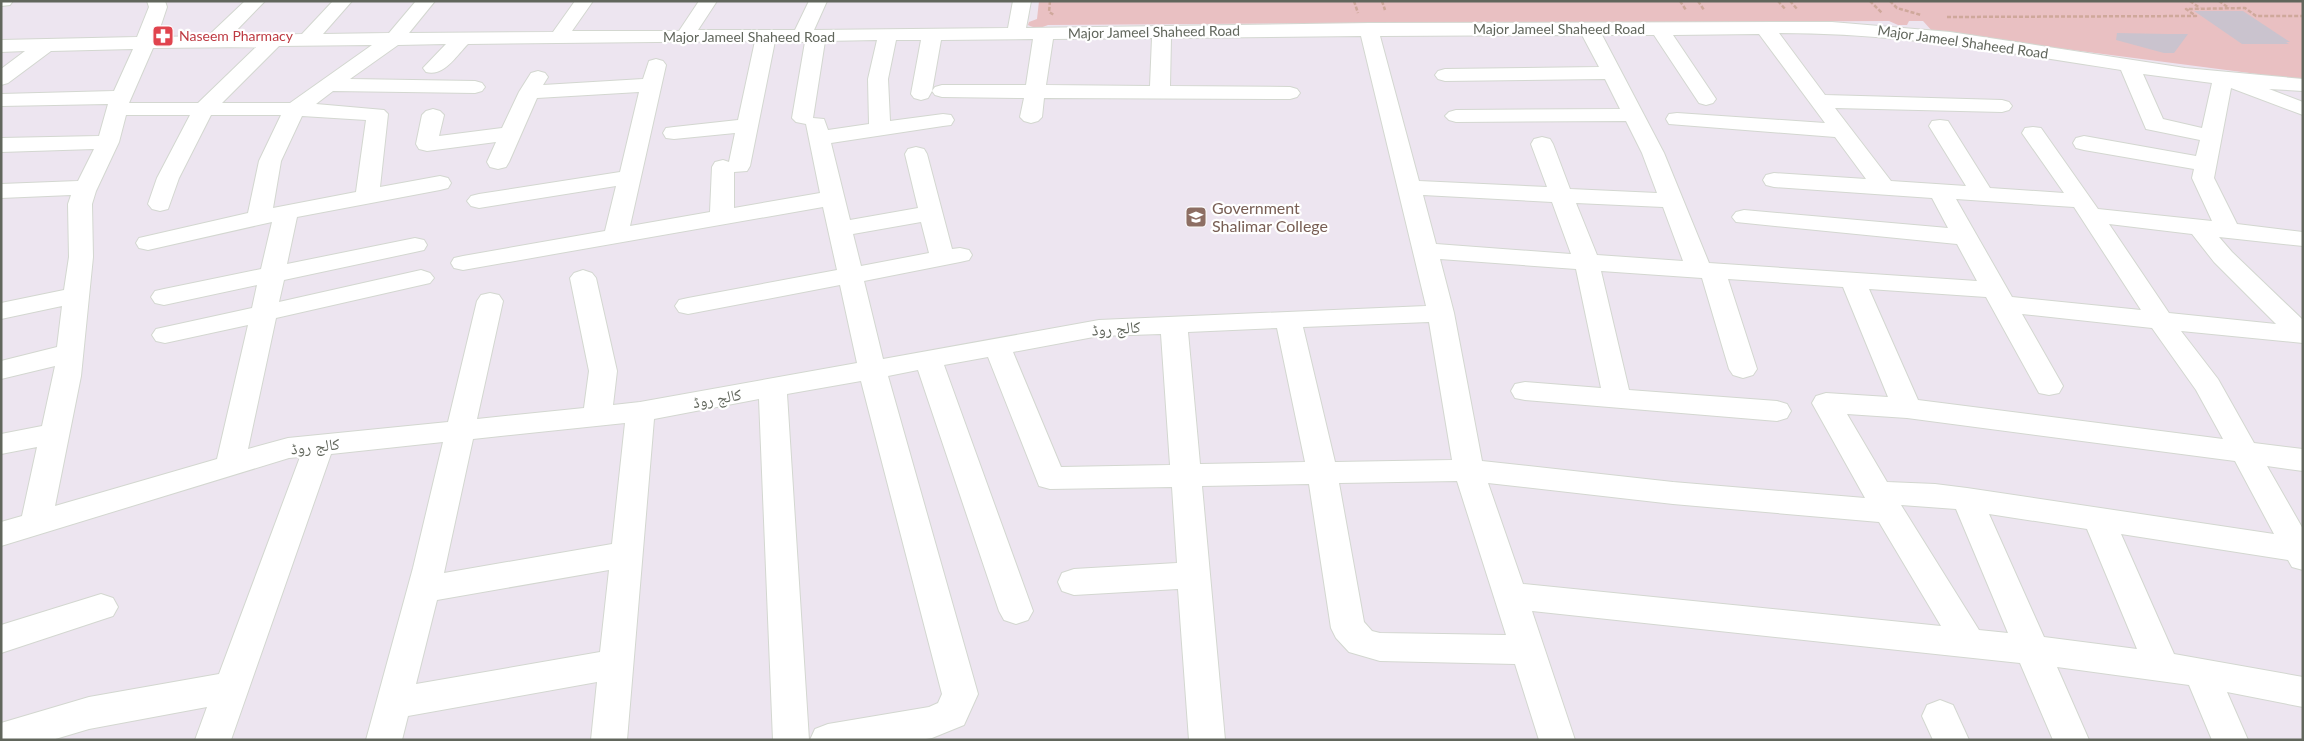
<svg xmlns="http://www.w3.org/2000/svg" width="2304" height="741" viewBox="0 0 2304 741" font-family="Lato,'Noto Naskh Arabic',sans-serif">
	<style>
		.green { fill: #e9c0c2 }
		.building { fill: #cac3ce }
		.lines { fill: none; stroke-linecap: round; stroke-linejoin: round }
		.minor-casing { stroke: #d3d7d0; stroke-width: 2 }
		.path { stroke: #cfa89b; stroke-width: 2.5; stroke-dasharray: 4 2; stroke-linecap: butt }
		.minor { fill: #fff; fill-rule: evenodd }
		.labels { text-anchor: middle; stroke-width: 4.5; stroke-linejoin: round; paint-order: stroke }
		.far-street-label { font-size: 14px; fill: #61665c; stroke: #fff }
		.far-health-label { font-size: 14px; fill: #be3a42; stroke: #fff; text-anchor: start }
		.education-label { font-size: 16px; fill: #785e54; stroke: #fff; text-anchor: start }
		.street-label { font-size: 16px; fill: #61665c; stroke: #fff }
	</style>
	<rect width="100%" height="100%" fill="#ede5f0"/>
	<!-- green -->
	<path class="green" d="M1039,1h1264v79l-370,-48 -10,-11h-14l-2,4h-9l-9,-4 -493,2 -31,5 -11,-5 -306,2c-7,3 -12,4 -20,0l1,-3 8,-3z"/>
	<!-- building -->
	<g class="building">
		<path d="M2194,11h49l47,31h-4l3,2h-47z"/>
		<path d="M2117,33l51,1h20l-14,19h-10l-48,-13z"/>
	</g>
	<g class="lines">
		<!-- minor casing -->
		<g class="minor-casing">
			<g id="minor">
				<path d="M1,1h12l-3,4 -9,1z"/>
				<path d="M147,1h18l2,6 -10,30 51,-1 37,-35h20l-34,35 71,-2 31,-33h19l-29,33 66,-1 27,-32h19l-26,32 144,-1 22,-31h18l-21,30h107l20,-30h18l-19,29h97l14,-29h18l-13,29 194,-2 5,-27h18l-5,27 343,-5 463,-1 118,10 235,36 118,11v12l-34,-2 34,13v13l-72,-27 -17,90 23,46 66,8v14l-84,-9 13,15 71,68v23l-122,-12 37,48 36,64 49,6v22l-36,-5 36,63v41l-11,-3 -4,-7 -167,-26 53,120 129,23v30l-76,-15 21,48h-36l-23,-55 -132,-18 32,73h-36l-33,-77 -488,-52 43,129h-36l-24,-76 -135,-3 -31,-9 -13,-14 -5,-10 -22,-144 -107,2 23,254h-36l-11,-151 -104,6 -12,-4 -4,-9 4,-9 12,-4 103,-6 -5,-76 -122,2 -11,-3 -51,-129 -44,8 89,246 -5,9 -12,4 -12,-4 -5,-9 -81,-241 -30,6 90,318 -14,31 -32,13 -12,2h-110l5,-11 13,-5 101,-17 9,-4 4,-9 -81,-313 -74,13 22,346h-36l-14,-341 -105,20 -27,321h-36l6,-58 -189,34 -6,24h-36l47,-172 30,-126 -112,12 -100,286h-36l12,-33 -118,22 -37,11h-51v-17l88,-26 130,-23 81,-217 -11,1 -288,88v-24l21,-6 15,-69 -36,7v-20l41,-8 13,-60 -54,13v-18l56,-14 5,-41 -61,13v-16l63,-13 5,-33 -1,-53 3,-9 -70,3v-14l77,-3 16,-32 -93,3v-14l98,-2 9,-32 -107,2v-12l113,-3 19,-42 -82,2 -43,32 -7,2v-16l24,-18 -24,1v-12l136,-3 12,-30zM1779,33c116,0 228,19 342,37l25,59 54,11 -4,16 -112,-20 -8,2 -3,5 3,5 8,2 110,19 -2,9 20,43 -114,-12 -57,-81 -8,-1 -8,1 -3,5 42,60 -74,-5 -42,-67 -8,-1 -8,1 -3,5 37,60 -75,-5 -56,-73 167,4 7,-2 3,-4 -3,-4 -7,-2 -177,-5zM1759,34l66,89 -148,-10 -8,1 -3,5 3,5 166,13 31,42 -92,-6 -8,2 -3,5 3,5 8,2 158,11 16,30 -204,-18 -8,2 -4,5 4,5 221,22 20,37 -268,-18 -45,-110 -62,-118h52l45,68 7,2 7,-2 3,-4 -43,-64zM1582,35l17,32 -154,2 -7,2 -3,4 3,4 7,2 160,-2 15,30 -164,1 -7,2 -4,4 4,4 7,2 170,-1 16,32 15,40 -87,-4 -17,-45 -3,-5 -8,-2 -8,2 -3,5 16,43 -128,-6 -39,-145zM1361,36l65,270 -327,14 -216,39 -19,-78 96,-19 9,-2 3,-5 -3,-5 -9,-2 -8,1 -25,-95 -3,-5 -8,-2 -8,2 -3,5 13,54 -68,12 -19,-77 112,-17 8,-1 3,-5 -3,-5 -8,-1 -53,7 -2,-42 8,-39h25l-10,54 3,4 7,2 7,-2 4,-7 3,4 7,2 82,1 -4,19 4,4 7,2 7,-2 4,-4 2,-19 246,1 7,-2 3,-4 -3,-4 -7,-2 -120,-1 1,-48zM1152,38l-2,48 -104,-1 7,-46zM1033,39l-7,46h-84l-7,2 -3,4 9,-51zM877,40l-9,39 1,45 -41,6 -4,-11 -11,-1 12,-77zM755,41l-17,79 -64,7 -8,1 -3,5 3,5 8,1 61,-6 -6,29 -6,-2 -8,2 -3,5 -2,45 -80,14 36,-161 -3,-4 -7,-2 -7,2 -6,18 -100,6 5,-8 -3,-4 -7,-2 -7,2 -12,19 -17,36 -63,8 5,-21 -4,-4 -7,-2 -7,2 -4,4 -6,29 3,5 8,2 69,-9 -9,20 3,5 8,2 8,-2 3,-5 28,-64 102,-6 -19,80 -141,22 -8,2 -4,5 4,5 8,2 137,-22 -11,45 -142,25 -9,2 -3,5 3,5 9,2 360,-63 14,63 -149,28 -9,2 -4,6 4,6 9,2 152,-29 17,78 -217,39 -27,3 4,-34 -21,-93 -4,-5 -9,-3 -9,3 -4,5 19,93 -5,37 -107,11 26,-118 -4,-6 -9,-2 -9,2 -4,6 -29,121 -160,16 -40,11 28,-131 154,-35 4,-5 -4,-5 -9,-3 -142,32 5,-22 131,-28 9,-2 3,-5 -3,-5 -9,-2 -128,26 10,-47 143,-27 8,-2 3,-5 -3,-5 -8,-2 -60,11 8,-73 -4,-4 -68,-6 17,-13 142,2 7,-2 3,-4 -3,-4 -7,-2 -125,-2 48,-34 48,-1 -23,24 3,4c18,5 30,-16 42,-28zM775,41l30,1 -13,76 4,4 10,2 14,69 -86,15v-36l13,-1 3,-5zM372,45l-82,58h-68l57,-57zM256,47l-58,56h-69l24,-55zM2143,74l69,9 -10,45 -39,-9zM126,115h64l-33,63 -9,26 4,5 8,2 8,-2 11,-31 32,-63h70l-22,46 -11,52 -109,25 -3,5 3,5 9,2 124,-28 -11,47 -97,20 -9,2 -4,6 4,6 9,2 93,-20 -5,23 -96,21 -4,6 4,6 9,2 83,-18 -31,134 -162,47 26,-130 12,-119 -1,-53 4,-13 23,-49zM302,116l64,4 -10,72 -83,16 8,-47zM1423,195l129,7 19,52 -135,-10zM1956,199l118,8 67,103 -129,-13zM1576,203l87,4 20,54 -86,-6zM921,222l8,31 -68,13 -8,-32zM2109,224l83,10 22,28 62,62 -107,-11zM1440,259l136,10 25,119 -76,-6 -10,2 -4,7 4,7 10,2 252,21 10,-3 4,-7 -4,-7 -10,-3 -148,-11 -28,-119 101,7 27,91 4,6 10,3 10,-3 4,-6 -29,-90 115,8 45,110 -62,-4 -10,3 -4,7 53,95 -192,-16 -191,-21 -28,-148zM1869,289l117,8 53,96 10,2 10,-2 4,-7 -41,-72 130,14 44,62 27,49 -305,-39zM1429,322l23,138 -117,2 -32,-135zM1277,328l28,134 -105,2 -12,-132zM1161,334l9,131 -109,2 -48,-115 86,-16zM1847,414l60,4 328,43 39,73 -307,-46 -32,-4 -48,-2zM625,423l-13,121 -168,29 29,-134zM1457,481l49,154 -126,-2 -8,-2 -8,-9 -25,-139zM1488,483l185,21 206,18 62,104 -418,-42zM1901,505l55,4 52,124 -29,-3zM1989,514l98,15 50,120 -93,-12zM609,570l-9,82 -184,32 21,-84z"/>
				<path d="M101,594l12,4 5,9 -5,9 -112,37v-28z"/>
				<path d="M1940,700l13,5 16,35h-36l-11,-24 5,-11z"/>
			</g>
		</g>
		<!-- path -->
		<g class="path">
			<path d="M1050,1l-1,11 5,3"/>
			<path d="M1354,1l4,12"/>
			<path d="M1382,1l3,9"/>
			<path d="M1680,1l6,9"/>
			<path d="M1698,1l6,9"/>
			<path d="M1778,1l8,9"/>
			<path d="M1790,1l8,9"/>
			<path d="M1870,1l12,12"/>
			<path d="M1890,1l7,7 24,7"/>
			<path d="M2190,1l10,7"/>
			<path d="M2219,1l10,7"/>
			<path d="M1947,17l249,-1 -10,-7 59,-1 11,8h47"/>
		</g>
		<!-- minor -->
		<use href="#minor" class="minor"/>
	</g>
	<!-- icons -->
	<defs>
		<g id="pharmacy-square" transform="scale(1.125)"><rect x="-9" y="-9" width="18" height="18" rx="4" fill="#e0444e" stroke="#fff"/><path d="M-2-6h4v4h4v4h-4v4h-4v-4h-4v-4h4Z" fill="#fff"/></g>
		<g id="university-square" transform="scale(1.125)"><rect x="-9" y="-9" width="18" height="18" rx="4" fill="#8d6e63" stroke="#fff"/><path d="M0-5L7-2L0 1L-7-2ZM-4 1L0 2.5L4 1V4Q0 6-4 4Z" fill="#fff"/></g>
	</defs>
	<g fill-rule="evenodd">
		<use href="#pharmacy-square" x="163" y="36"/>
		<use href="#university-square" x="1196" y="217"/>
	</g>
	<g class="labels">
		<!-- far-street labels -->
		<g class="far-street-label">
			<text x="1559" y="34">Major Jameel Shaheed Road</text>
			<text transform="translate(1154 32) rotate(-1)" y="5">Major Jameel Shaheed Road</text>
			<text x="749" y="42">Major Jameel Shaheed Road</text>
			<text transform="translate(1963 42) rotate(8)" y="5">Major Jameel Shaheed Road</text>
		</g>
		<!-- far-health labels -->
		<g class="far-health-label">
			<text x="179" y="41">Naseem Pharmacy</text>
		</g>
		<!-- education labels -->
		<g class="education-label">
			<text x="1212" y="214">Government<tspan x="1212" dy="18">Shalimar College</tspan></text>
		</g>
		<!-- street labels -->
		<g class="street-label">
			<text transform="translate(1116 328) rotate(-4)" y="6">کالج روڈ</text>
			<text transform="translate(717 398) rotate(-10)" y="6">کالج روڈ</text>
			<text transform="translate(315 446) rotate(-6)" y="6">کالج روڈ</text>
		</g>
	</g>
	<!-- border -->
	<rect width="2304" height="741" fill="none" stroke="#61665c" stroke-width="5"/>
</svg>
